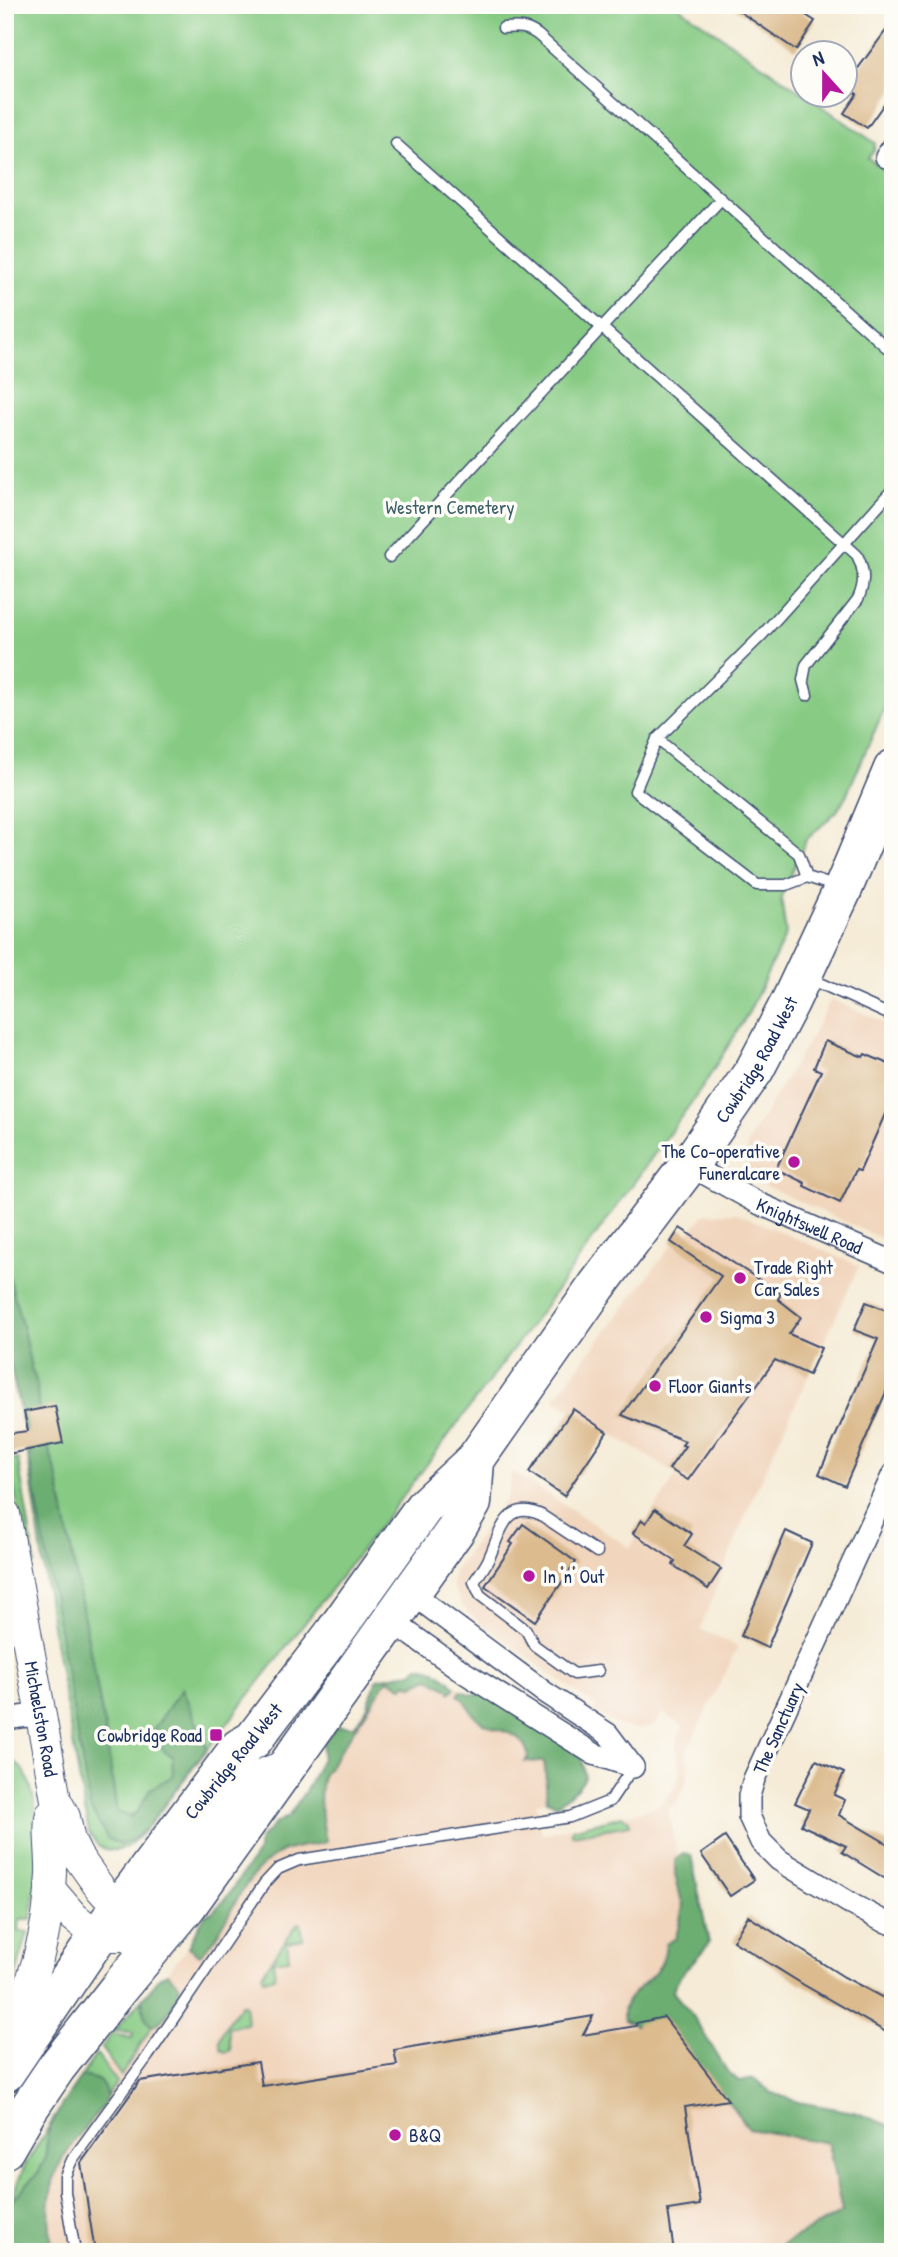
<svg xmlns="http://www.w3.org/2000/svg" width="898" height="2257" viewBox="0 0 898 2257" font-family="'Patrick Hand',sans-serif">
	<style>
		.built { fill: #f1d5bd }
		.green { fill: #86ca83; stroke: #507c70; stroke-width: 2 }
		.forest { fill: #6cae71; stroke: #446e68; stroke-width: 2 }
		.building { fill: #dcbb8f }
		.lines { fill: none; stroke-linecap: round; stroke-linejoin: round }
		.lane-casing { stroke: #3c4b70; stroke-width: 13 }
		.street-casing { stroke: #3c4b70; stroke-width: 24 }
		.secondary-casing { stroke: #3c4b70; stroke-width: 32 }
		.highway-casing { stroke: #3c4b70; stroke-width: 41 }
		.lane { stroke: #fff; stroke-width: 10 }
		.street { stroke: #fff; stroke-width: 21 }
		.secondary { stroke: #fff; stroke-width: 30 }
		.highway { stroke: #fff; stroke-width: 38 }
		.poi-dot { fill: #b5179e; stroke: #fdfcf7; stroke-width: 2.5 }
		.labels { text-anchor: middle; stroke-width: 7; stroke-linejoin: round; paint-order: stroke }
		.park-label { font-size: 19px; fill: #3b5e69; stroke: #fdfcf7 }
		.street-label { font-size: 19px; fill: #1b2f5e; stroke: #fdfcf7 }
		.poi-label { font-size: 19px; fill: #1b2f5e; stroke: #fdfcf7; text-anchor: start }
	</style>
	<rect width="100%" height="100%" fill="#fdfcf7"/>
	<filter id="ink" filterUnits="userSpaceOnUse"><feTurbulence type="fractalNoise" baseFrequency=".0143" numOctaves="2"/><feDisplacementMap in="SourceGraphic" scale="14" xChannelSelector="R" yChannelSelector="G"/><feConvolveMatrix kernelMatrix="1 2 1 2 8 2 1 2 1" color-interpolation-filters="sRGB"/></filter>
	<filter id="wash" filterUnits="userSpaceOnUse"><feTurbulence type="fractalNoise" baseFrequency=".00686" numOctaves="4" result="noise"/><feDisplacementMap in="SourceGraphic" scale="28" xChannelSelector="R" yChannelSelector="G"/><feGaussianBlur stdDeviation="1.57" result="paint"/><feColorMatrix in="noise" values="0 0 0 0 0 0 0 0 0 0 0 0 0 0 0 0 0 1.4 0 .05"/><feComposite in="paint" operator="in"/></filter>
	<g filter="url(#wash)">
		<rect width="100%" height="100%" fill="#f5ebd6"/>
		<!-- built -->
		<g class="built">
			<path d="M831,999l60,26 2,-2v191l-10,25 -124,-56 -6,-5 -6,-11v-21l4,-10 63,-104z"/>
			<path d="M737,1213l122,53 -105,228 -54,135 38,18 -52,106 3,12 -3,20 -11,19 -7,5 27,135 -35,46 90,115 74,22 32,119 -13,6h-819l48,-144 68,-86 -2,-18 22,-27 7,-4 56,-71 65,-85 61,-90 5,-1 13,-18 10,-29 35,-7 6,-6h6l143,89v41l-31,7 6,31 105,-24 14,-6 15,-17 4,-17 -5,-23 8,-21 -20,-13 -8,12 -10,3h-15l-12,-3 -25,-13 4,-5 -111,-79 -17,-15 -7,-8 -10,-20 1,-11 55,-79 4,-24 118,77 47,-74 -123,-75 118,-154 4,2 29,-33z"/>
		</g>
		<!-- green -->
		<g class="green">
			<path d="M5,5h671l199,138 -1,8 -6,7 25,18v513l-47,107 -9,15 -31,29 -25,57 5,37 -37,78 -45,73 -169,235 -116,155 -273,354c-15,16 -25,27 -47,18l-10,-14 -38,-214 -27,-191 -19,-87z"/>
			<path d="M18,1459l17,105h-3l-25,-104z"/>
			<path d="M5,1755c8,5 15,10 20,18 19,34 12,109 6,146h-11l-1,12 9,1 -14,49 -9,21v-30l6,-14 -6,-28 7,-6 -2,-10 -5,-3v-18l5,-2c-4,-16 -10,-38 0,-52l-5,-11 3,-3v-10l-3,-2z"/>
			<path d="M622,1816l7,4 1,5 -58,10v-6z"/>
			<path d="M298,1923l3,1 2,15 -16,3 2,17 -16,2 2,16 -12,2 -1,-5z"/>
			<path d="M142,1999c1,10 2,21 10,27l-31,50 -20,-28 11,-14 20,4 1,-6 -19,-1z"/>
			<path d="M241,2004h4l2,20 -19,3 3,23 -5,2 -4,-1c-9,-14 11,-34 19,-47z"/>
			<path d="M96,2054l21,28 -10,14c-5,-16 -9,-18 -26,-19z"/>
			<path d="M56,2115l-8,17 -3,28 -7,13 -29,31 15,-37z"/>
		</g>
		<!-- forest -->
		<g class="forest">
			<path d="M5,1261l18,68 8,39 5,12 4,42 17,52 48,255 12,83 13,5 8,-6 12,-22 23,-13 -1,-20 -8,-4 -11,-22 29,-42 25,60 -61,81 -14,11 -12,5 -13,-7 -17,-30 -66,-380 -19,-87z"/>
			<path d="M418,1666c13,1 29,10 37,21l-1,3 -4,2 1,-2 -22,-12 -16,8 -6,-3 -4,4 -15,-8 -65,97c-6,22 -1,43 3,65l-3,2c-14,3 -30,3 -43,10 -30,15 -47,54 -62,81 -4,8 -12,15 -18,21l-12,-8 17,-32 7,-3 11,-10 36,-52v-10l17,-17 12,-6 21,-32 13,-27 1,-15 13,-17h18l13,-18 10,-29 35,-7z"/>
			<path d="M461,1691l9,3 27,1 84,61 4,21 -7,10 -21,18 -10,-4c-2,-13 0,-25 -3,-39l-19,-1 4,-4c-8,-32 -34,-21 -53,-40 -7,-7 -9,-16 -18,-22z"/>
			<path d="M683,1854l8,1 18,88c-11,16 -32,30 -36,49l20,24 34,55 12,10 15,-3 16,14 28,10 56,10 39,15v125h-124l73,-40 -14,-69 -79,-14 -85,-111 -28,8 -12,-6c-6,-23 22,-34 33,-50 6,-7 8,-17 9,-26l10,-6 7,-32 -8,-31v-15z"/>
			<path d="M167,1973l13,12c-3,15 -13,36 -28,41 -9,-6 -9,-17 -10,-27l18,-22z"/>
			<path d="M81,2077c17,1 21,3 26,20l-4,9c-45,52 -62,75 -50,146h-48v-44l33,-35 7,-13 3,-28 13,-26z"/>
		</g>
		<g id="blocks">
			<!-- building -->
			<g class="building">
				<path d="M730,5h60l25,16 -19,29z"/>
				<path d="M893,21v70l-26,37 -23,-15 13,-19 -12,-8z"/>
				<path d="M825,1041l38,16 2,-3 28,12v30l-33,75 -4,-1 -16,33 -36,-17 1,-3 -29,-14 45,-98 -7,-3z"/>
				<path d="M680,1228l101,66 -3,5 23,18 -12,17 32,14 -12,27 -34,-15 -87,120 -19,-11 16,-23 -3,-1 3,-4 -63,-26 99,-139 -50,-34z"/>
				<path d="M866,1302l25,10 2,-5v69l-48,110 -26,-12 59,-135 -24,-9z"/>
				<path d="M55,1406l8,37 -55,11 -3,-20 23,-3 -4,-19z"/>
				<path d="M573,1409l34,23 -43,64 -35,-24z"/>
				<path d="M655,1509l37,25 -8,12 37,23 -13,20 -35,-24 2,-4 -42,-28 9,-13 4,3z"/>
				<path d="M523,1524l53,38 -41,59 -50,-35 28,-42 -3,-2z"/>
				<path d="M786,1531l26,12 -45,105 -26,-12z"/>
				<path d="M816,1760l28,13 -10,22 11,5 -6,15 54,32v17l-9,14 -42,-26 4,-6 -45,-21 8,-16 -14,-6z"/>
				<path d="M725,1837l29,43 -24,16 -29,-42z"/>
				<path d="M748,1916l96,61 49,26v33l-89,-51 -71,-44z"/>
				<path d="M593,2016l-10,19 53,-9v-3l28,-6 64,83 -43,7 15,98 -32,5 6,42h-579l-14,-89 59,-82 118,-19 4,24 135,-21 -3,-15z"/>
			</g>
		</g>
	</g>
	<g filter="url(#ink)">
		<use href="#blocks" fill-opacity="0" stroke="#3c4b70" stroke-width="2"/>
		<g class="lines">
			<!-- lane casing -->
			<g class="lane-casing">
				<g id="lane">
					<path d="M503,28c15,-1 23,-2 35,7l355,318"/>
					<path d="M396,144l461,411c8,16 8,28 1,44l-52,66 -3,15 4,15"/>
					<path d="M389,557l332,-358"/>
					<path d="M657,739l142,115 8,23 30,10"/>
					<path d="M807,877l-21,8h-29l-122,-94 22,-52 106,-105 130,-145"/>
					<path d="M808,978l80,36 5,-10"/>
					<path d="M597,1552l-56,-37c-36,-17 -41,20 -52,43 -3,8 -10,16 -15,24l6,13 46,35 8,15 40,29 24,-3"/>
					<path d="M75,2252l-10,-60v-16l7,-16 76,-104 116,-172 14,-15 21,-9 271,-43 40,-16 23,-34"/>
				</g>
			</g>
			<!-- street casing -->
			<g class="street-casing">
				<g id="street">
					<path d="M886,157l7,-10"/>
					<path id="s1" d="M689,1165l71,39 133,58"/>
					<path d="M893,1474l-139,305 -5,17v20l12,26 18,18 74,45 28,15 12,4"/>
					<path d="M404,1588l140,104 64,42 25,33"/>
					<path d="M385,1616l80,57 129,81 39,13"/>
					<path d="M5,1719l37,-5"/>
				</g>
			</g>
			<!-- secondary casing -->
			<g class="secondary-casing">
				<g id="secondary">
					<path id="s2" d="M5,1514l51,286 9,17 5,24 8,16 22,31 18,20 9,28 22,16"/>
					<path d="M50,1889l24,28 24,19h29l122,-157 40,-15"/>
					<path d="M5,2036c29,-47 44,-107 46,-162 1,-17 -4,-47 0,-60"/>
				</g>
			</g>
			<!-- highway casing -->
			<g class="highway-casing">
				<g id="highway">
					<path id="s3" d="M5,2073l93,-137 141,-188 14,-8 81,-107 90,-126 51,-47 122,-174 92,-121 66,-96 35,-67 53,-113 50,-120"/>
					<path d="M5,2149l24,-41 27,-40 62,-79 69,-83 270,-378 15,-25 3,-43"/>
				</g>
			</g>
			<!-- lane -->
			<use href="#lane" class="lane"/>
			<!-- street -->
			<use href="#street" class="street"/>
			<!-- secondary -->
			<use href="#secondary" class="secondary"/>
			<!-- highway -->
			<use href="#highway" class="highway"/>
		</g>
	</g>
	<!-- markers -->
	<g class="poi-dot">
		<circle cx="794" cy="1162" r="7"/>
		<circle cx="740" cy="1278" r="7"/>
		<circle cx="706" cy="1317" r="7"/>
		<circle cx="655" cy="1386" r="7"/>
		<circle cx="529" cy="1576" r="7"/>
		<rect x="209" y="1728" width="14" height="14" rx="3.5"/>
		<circle cx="395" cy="2135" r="7"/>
	</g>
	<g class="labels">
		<!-- park labels -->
		<g class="park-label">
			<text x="450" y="514">Western Cemetery</text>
		</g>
		<!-- street labels -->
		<g class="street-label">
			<text dy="7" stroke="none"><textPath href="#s3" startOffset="1265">Cowbridge Road West</textPath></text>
			<text dy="7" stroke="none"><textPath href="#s1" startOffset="135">Knightswell Road</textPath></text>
			<text dy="7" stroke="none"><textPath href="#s2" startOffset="208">Michaelston Road</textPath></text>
			<text transform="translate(778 1728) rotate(-66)" y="7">The Sanctuary</text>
			<text transform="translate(233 1761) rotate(-51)" y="7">Cowbridge Road West</text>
		</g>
		<!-- poi labels -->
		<g class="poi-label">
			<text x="780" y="1158" text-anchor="end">The Co-operative<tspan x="780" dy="22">Funeralcare</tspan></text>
			<text x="754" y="1274">Trade Right<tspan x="754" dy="22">Car Sales</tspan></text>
			<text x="720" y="1324">Sigma 3</text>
			<text x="669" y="1393">Floor Giants</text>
			<text x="543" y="1583">In 'n' Out</text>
			<text x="202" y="1742" text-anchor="end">Cowbridge Road</text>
			<text x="409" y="2142">B&amp;Q</text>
		</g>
	</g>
	<!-- margin -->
	<rect width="898" height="2257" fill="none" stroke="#fdfcf7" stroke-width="28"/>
	<!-- north arrow -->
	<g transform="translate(824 74) rotate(339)"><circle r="33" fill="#fdfcf7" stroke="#a3aaba" stroke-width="2"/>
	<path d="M0-5L12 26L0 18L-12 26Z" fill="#b5179e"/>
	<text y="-10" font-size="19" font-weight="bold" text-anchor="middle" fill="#1b2f5e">N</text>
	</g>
</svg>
